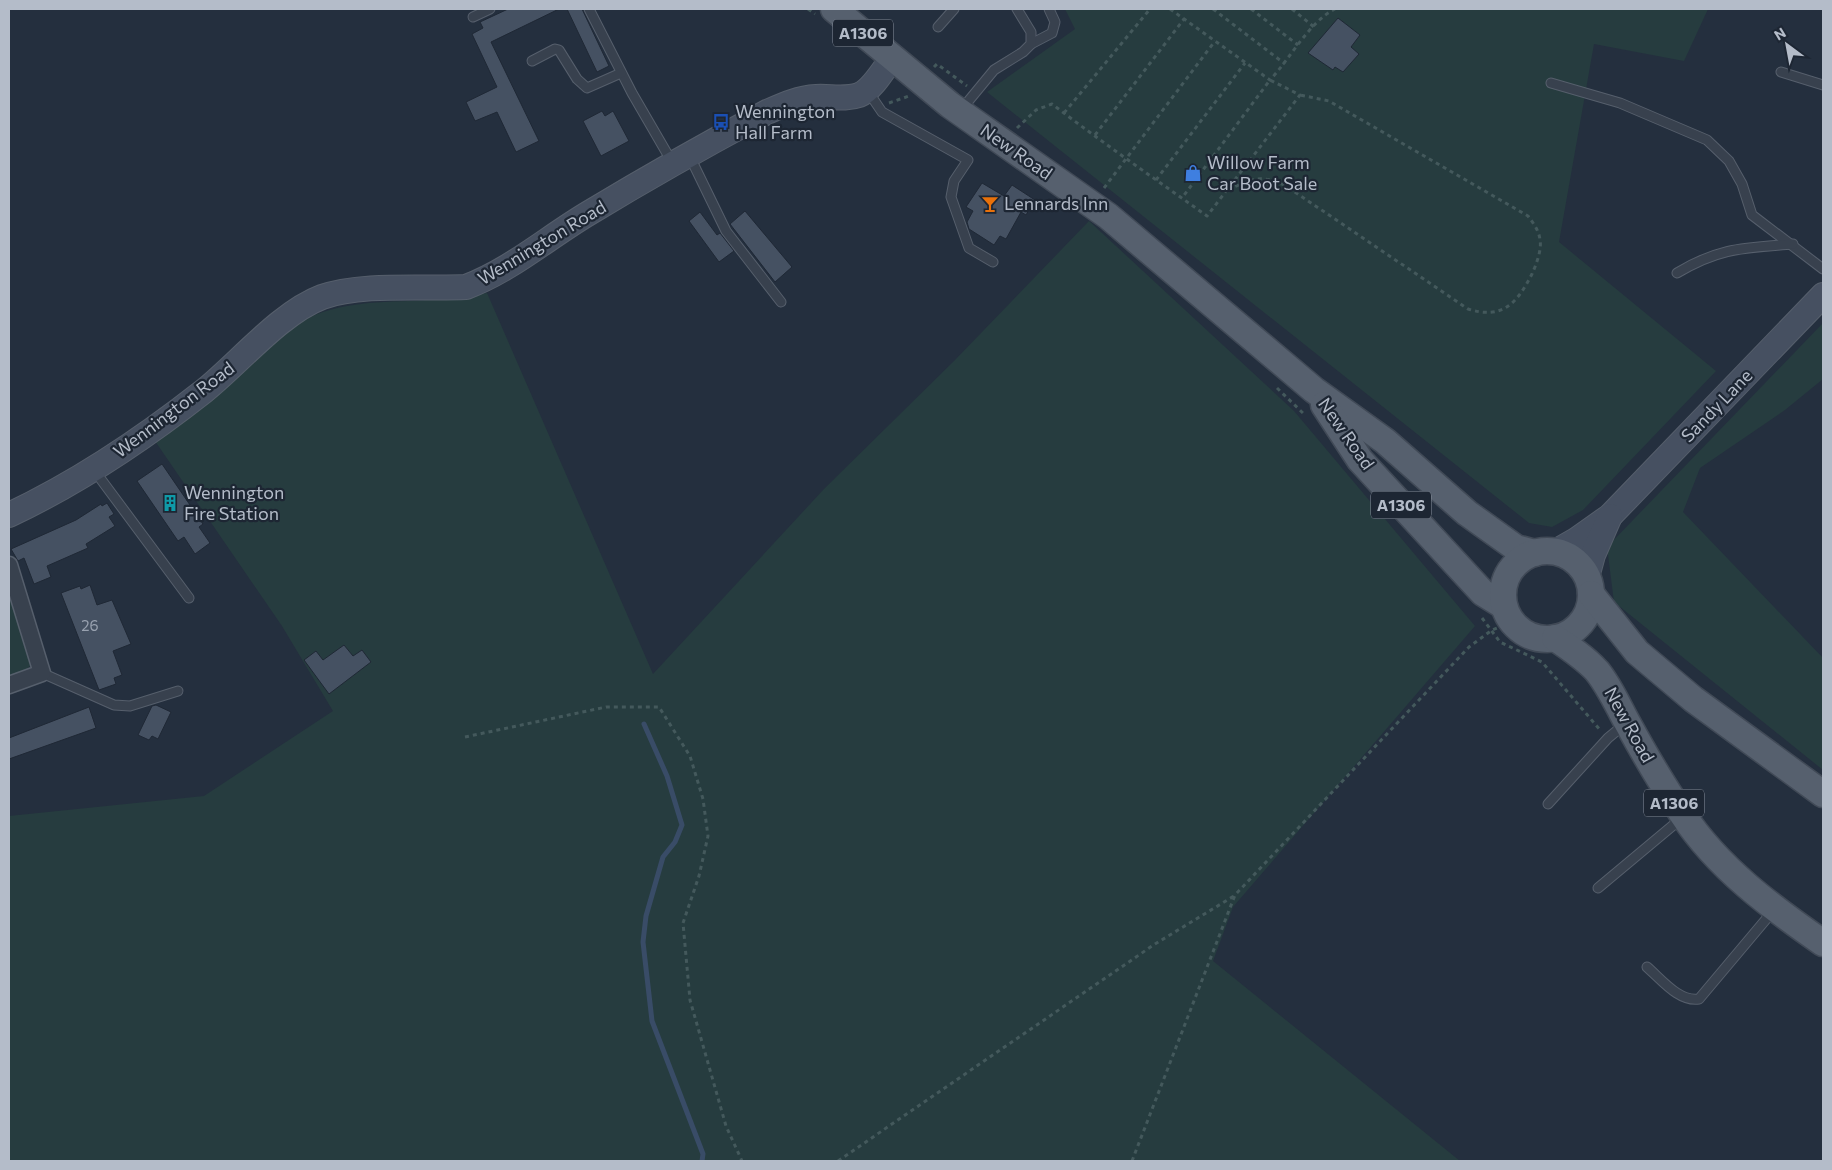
<svg xmlns="http://www.w3.org/2000/svg" width="1832" height="1170" viewBox="0 0 1832 1170" font-family="Commissioner,sans-serif">
	<style>
		.green { fill: #263c3f }
		.lines { fill: none; stroke-linecap: round; stroke-linejoin: round }
		.stream { stroke: #394c67; stroke-width: 5 }
		.building { fill: #455162; stroke: #1f2835 }
		.service-casing { stroke: #565f6c; stroke-width: 11 }
		.minor-casing { stroke: #565f6c; stroke-width: 19 }
		.secondary-casing { stroke: #565f6c; stroke-width: 26 }
		.primary-casing { stroke: #414a57; stroke-width: 29 }
		.path { stroke: #44595c; stroke-width: 3; stroke-dasharray: 4 4; stroke-linecap: butt }
		.service { stroke: #38414e; stroke-width: 9 }
		.minor { stroke: #38414e; stroke-width: 16 }
		.secondary { stroke: #465061; stroke-width: 24 }
		.primary { stroke: #56606e; stroke-width: 26 }
		.labels { text-anchor: middle; stroke-width: 4.5; stroke-linejoin: round; paint-order: stroke }
		.number-label { font-size: 15px; fill: #98a1af }
		.shield { fill: #1d2633; stroke: #878f9c; stroke-width: 1 }
		.shield-label { font-size: 16px; font-weight: bold; fill: #b4bcc9 }
		.poi-label { font-size: 18px; fill: #b4bcc9; stroke: #1d2633; text-anchor: start }
		.street-label { font-size: 18px; fill: #b4bcc9; stroke: #1d2633 }
	</style>
	<rect width="100%" height="100%" fill="#242f3e"/>
	<!-- green -->
	<g class="green">
		<path d="M1065,9h643l-24,52 -90,-17 -35,198 157,129 -133,139 -31,17 -23,-4 -542,-431 88,-63z"/>
		<path d="M1089,221l205,190 181,215 -242,281 -20,54 247,200h-1451v-345l195,-20 129,-85 -51,-85 -127,-185 145,-119c42,-22 79,-19 125,-22 20,-1 41,-4 62,-7l166,381 171,-185 131,-129z"/>
		<path d="M1823,323v56l-38,31 -85,58 -17,44 140,146v112l-209,-168 -7,-55z"/>
		<path d="M9,577l23,87 -6,6 -17,7z"/>
	</g>
	<g class="lines">
		<!-- stream -->
		<path class="stream" d="M644,724l23,52 15,49 -7,17 -12,15 -17,59 -3,26 9,79 51,133 -1,7"/>
	</g>
	<!-- building -->
	<g class="building">
		<path d="M508,9h51l-68,33 48,99 -23,11 -19,-40 -22,9 -9,-19 31,-15 -25,-53 11,-6 -3,-6z"/>
		<path d="M567,9h15l27,57 -12,6z"/>
		<path d="M1338,18l22,17 -9,12 8,7 -16,18 -8,-5 -2,3 -25,-17z"/>
		<path d="M602,111l3,5 8,-5 16,30 -28,15 -18,-35z"/>
		<path d="M982,183l22,13 8,-11 23,15 -9,15 -5,-3 -15,27 -6,-3 -6,9 -25,-16 -2,-7 6,-11 -7,-4z"/>
		<path d="M745,211l47,56 -17,15 -45,-58z"/>
		<path d="M700,212l17,23 3,-2 14,18 -15,11 -30,-41z"/>
		<path d="M162,464l41,60 -4,3 11,16 -15,11 -11,-17 -6,4 -41,-60z"/>
		<path d="M107,503l7,11 -5,3 6,9 -29,18 2,4 -41,18 4,11 -17,7 -10,-26 -6,3 -7,-12 65,-29 25,-16 1,2z"/>
		<path d="M90,585l7,20 15,-5 19,44 -18,7 9,24 -8,3 2,6 -17,6 -38,-97 19,-7 1,3z"/>
		<path d="M344,645l9,11 9,-6 9,12 -42,32 -25,-34 12,-9 7,9z"/>
		<path d="M156,705l15,7 -13,27 -6,-3 -3,4 -11,-5 14,-29z"/>
		<path d="M89,707l7,21 -87,31v-21z"/>
	</g>
	<g class="lines">
		<!-- service casing -->
		<g class="service-casing">
			<g id="service">
				<path d="M589,9l43,84 40,69"/>
				<path d="M473,17l17,-8"/>
				<path d="M938,27l16,-18"/>
				<path d="M1031,44l21,-11 3,-11 -6,-13"/>
				<path d="M532,61l23,-12 4,1 18,29 10,9 34,-15"/>
				<path d="M1781,72l42,13"/>
				<path d="M1551,83l69,20 87,37 22,21 13,23 10,31 71,54"/>
				<path d="M867,90l15,22 86,48 -14,21 -3,16 18,51 24,14"/>
				<path d="M961,110l33,-40 29,-18 8,-8v-12l-14,-23"/>
				<path d="M689,155l37,76 55,71"/>
				<path d="M1677,273c43,-26 68,-25 116,-29"/>
				<path d="M94,470l95,128"/>
				<path d="M42,673l72,32 16,1 48,-15"/>
				<path d="M1548,804l60,-66 17,-14"/>
				<path d="M1598,888l85,-71"/>
				<path d="M1647,967c15,13 32,35 52,32l74,-88"/>
			</g>
		</g>
		<!-- minor casing -->
		<g class="minor-casing">
			<path id="minor" d="M9,565l33,108 -33,12"/>
		</g>
		<!-- secondary casing -->
		<g class="secondary-casing">
			<g id="secondary">
				<path d="M9,515c70,-33 134,-76 195,-124 35,-28 76,-78 118,-94 39,-14 101,-8 144,-10 45,-17 81,-49 123,-74 58,-35 118,-69 178,-101 16,-7 31,-14 49,-15 14,-1 29,3 43,-2 13,-5 25,-26 33,-37"/>
				<path d="M1555,552l21,-12 34,-24 213,-221"/>
				<path d="M1587,577l6,-22 17,-39"/>
			</g>
		</g>
		<!-- primary casing -->
		<g class="primary-casing">
			<g id="primary">
				<path d="M834,9l116,96 158,111 206,174 71,51 82,72 49,35 19,5"/>
				<path d="M1324,405l36,55 123,133 21,13"/>
				<circle cx="1547" cy="595" r="44"/>
				<path d="M1591,594l46,58 56,47 130,95"/>
				<path d="M1555,638c15,10 30,20 42,33 13,16 21,35 31,53 17,31 35,62 55,91 35,53 88,92 140,128"/>
			</g>
		</g>
		<!-- path -->
		<g class="path">
			<path d="M808,9l7,5"/>
			<path d="M1170,9l100,71c19,-20 40,-59 65,-71"/>
			<path d="M1213,9l72,55"/>
			<path d="M1251,9l47,36"/>
			<path d="M1292,9l22,18"/>
			<path d="M934,67l3,-3 30,22"/>
			<path d="M889,103l20,-7"/>
			<path d="M1064,113l86,-104"/>
			<path d="M1017,128l19,-18 16,-6c51,39 103,75 155,112l93,-121 -30,-15 -88,118"/>
			<path d="M1095,135l89,-116"/>
			<path d="M1156,180l89,-117"/>
			<path d="M1104,188l111,-147"/>
			<path d="M1228,190c25,-12 32,-16 58,-4l182,123c35,11 49,-6 64,-35 4,-9 10,-24 8,-34 -1,-10 -7,-17 -12,-24l-199,-115 -29,-6"/>
			<path d="M1277,388l28,27"/>
			<path d="M1482,618l18,24 42,20 59,69"/>
			<path d="M465,737l141,-30h53l31,49 13,43 5,37 -9,40 -16,47 7,77 36,126 16,35"/>
			<path d="M838,1161l317,-217 79,-48"/>
			<path d="M1132,1161l103,-266 234,-248 23,-17 10,-4"/>
		</g>
		<!-- service -->
		<use href="#service" class="service"/>
		<!-- minor -->
		<use href="#minor" class="minor"/>
		<!-- secondary -->
		<use href="#secondary" class="secondary"/>
		<!-- primary -->
		<use href="#primary" class="primary"/>
	</g>
	<!-- icons -->
	<defs>
		<g id="bus-bare" transform="scale(1.35)"><path d="M-5-6H5V4H4V6H2V4H-2V6H-4V4H-5ZM-3.5-4V0h7V-4ZM-3.5 1.2v1.5H-2V1.2ZM2 1.2v1.5H3.5V1.2Z" fill="#1a4fb4" stroke="#1d2633" stroke-width="2.5" paint-order="stroke"/></g>
		<g id="shop-bare" transform="scale(1.35)"><path d="M-5-2.5h2.3a2.7 3.5 0 0 1 5.4 0H5L5.5 6h-11ZM-1.5-2.5h3a1.5 2.3 0 0 0-3 0Z" fill="#3f7fe0" stroke="#1d2633" stroke-width="2.5" paint-order="stroke"/></g>
		<g id="bar-bare" transform="scale(1.35)"><path d="M-6-5H6L.8 .8V4.5H3.5V6h-7V4.5H-.8V.8Z" fill="#e8710a" stroke="#1d2633" stroke-width="2.5" paint-order="stroke"/></g>
		<g id="building-bare" transform="scale(1.35)"><path d="M-4-6H4V6H1V3H-1V6H-4ZM-2.5-4.3h1.7v1.8h-1.7ZM.8-4.3h1.7v1.8H.8ZM-2.5-1h1.7V.8h-1.7ZM.8-1h1.7V.8H.8Z" fill="#0f9aa8" stroke="#1d2633" stroke-width="2.5" paint-order="stroke"/></g>
	</defs>
	<g fill-rule="evenodd">
		<use href="#bus-bare" x="721" y="122"/>
		<use href="#shop-bare" x="1193" y="173"/>
		<use href="#bar-bare" x="990" y="204"/>
		<use href="#building-bare" x="170" y="503"/>
	</g>
	<g class="labels">
		<!-- number labels -->
		<g class="number-label">
			<text x="90" y="631">26</text>
		</g>
		<!-- shield labels -->
		<g class="shield">
			<rect x="833" y="19.5" width="60" height="27" rx="4"/>
			<rect x="1371" y="491.5" width="60" height="27" rx="4"/>
			<rect x="1644" y="789.5" width="60" height="27" rx="4"/>
		</g>
		<g class="shield-label">
			<text x="863" y="39">A1306</text>
			<text x="1401" y="511">A1306</text>
			<text x="1674" y="809">A1306</text>
		</g>
		<!-- poi labels -->
		<g class="poi-label">
			<text x="735" y="118">Wennington<tspan x="735" dy="21">Hall Farm</tspan></text>
			<text x="1207" y="169">Willow Farm<tspan x="1207" dy="21">Car Boot Sale</tspan></text>
			<text x="1004" y="210">Lennards Inn</text>
			<text x="184" y="499">Wennington<tspan x="184" dy="21">Fire Station</tspan></text>
		</g>
		<!-- street labels -->
		<g class="street-label">
			<text transform="translate(1016 152) rotate(35)" y="6">New Road</text>
			<text transform="translate(542 243) rotate(-31)" y="6">Wennington Road</text>
			<text transform="translate(1717 406) rotate(-46)" y="6">Sandy Lane</text>
			<text transform="translate(174 410) rotate(-37)" y="6">Wennington Road</text>
			<text transform="translate(1346 434) rotate(55)" y="6">New Road</text>
			<text transform="translate(1629 725) rotate(61)" y="6">New Road</text>
		</g>
	</g>
	<!-- border -->
	<rect width="1832" height="1170" fill="none" stroke="#b4bcc9" stroke-width="20"/>
	<!-- north arrow -->
	<g transform="translate(1787 45) rotate(328)" stroke="#1d2633" stroke-width="4" paint-order="stroke">
	<path d="M0-4L9 19L0 12L-9 19Z" fill="#b4bcc9"/>
	<text y="-8" font-size="14" font-weight="bold" text-anchor="middle" fill="#b4bcc9">N</text>
	</g>
</svg>
